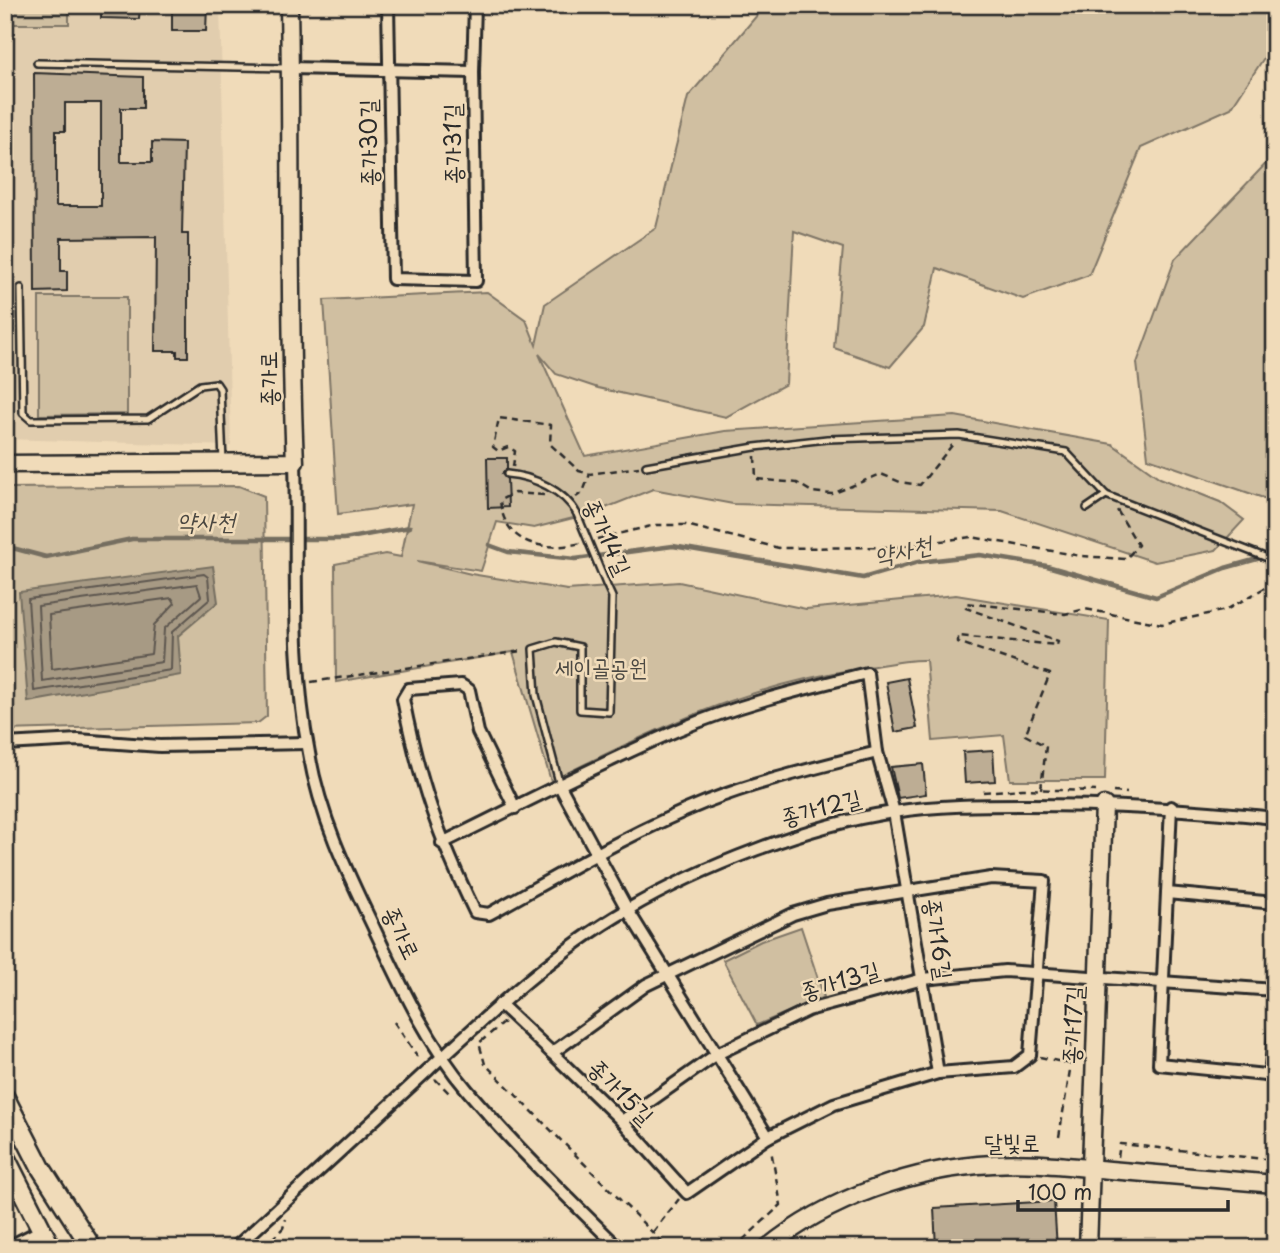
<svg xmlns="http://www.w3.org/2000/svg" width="1280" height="1253" viewBox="0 0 1280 1253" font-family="'Playpen Sans','Poor Story',sans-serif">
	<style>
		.built { fill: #e1cdae }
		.green { fill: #d0bfa1; stroke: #7e7566; stroke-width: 2 }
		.water { fill: #a79a84; stroke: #756e60; stroke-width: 2 }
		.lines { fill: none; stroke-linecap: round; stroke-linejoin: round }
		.shore { stroke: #5d574f; stroke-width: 2 }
		.stream { stroke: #756e60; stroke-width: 4.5 }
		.building { fill: #bdad94; stroke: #2b2b2b; stroke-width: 2; fill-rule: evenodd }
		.lane-casing { stroke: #2b2b2b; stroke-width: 10 }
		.street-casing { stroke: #2b2b2b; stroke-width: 16 }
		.secondary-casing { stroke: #2b2b2b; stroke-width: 21 }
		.primary-casing { stroke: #2b2b2b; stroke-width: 23 }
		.path { stroke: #2b2b2b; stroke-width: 2.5; stroke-dasharray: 7 5; stroke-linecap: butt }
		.lane { stroke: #f0dbb9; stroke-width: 5 }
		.street { stroke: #f0dbb9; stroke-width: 10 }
		.secondary { stroke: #f0dbb9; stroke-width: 16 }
		.primary { stroke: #f0dbb9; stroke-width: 18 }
		.lane-bridge-casing { stroke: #2b2b2b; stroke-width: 10; stroke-linecap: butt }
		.lane-bridge { stroke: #f0dbb9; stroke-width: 5 }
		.labels { text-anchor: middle; stroke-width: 5; stroke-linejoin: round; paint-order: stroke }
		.street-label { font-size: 23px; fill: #2b2b2b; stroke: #f0dbb9 }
		.park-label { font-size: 23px; fill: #4c4943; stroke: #f0dbb9 }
		.water-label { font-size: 24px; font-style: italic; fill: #4a4741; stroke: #f0dbb9 }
	</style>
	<rect width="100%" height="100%" fill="#f0dbb9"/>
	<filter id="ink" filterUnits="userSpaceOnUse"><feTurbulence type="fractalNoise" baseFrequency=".0143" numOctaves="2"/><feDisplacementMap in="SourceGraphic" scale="14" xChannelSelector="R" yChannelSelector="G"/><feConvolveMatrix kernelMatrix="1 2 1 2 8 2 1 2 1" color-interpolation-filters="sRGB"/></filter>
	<g filter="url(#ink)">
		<!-- built -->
		<path class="built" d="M5,5h215l11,441 -226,-7z"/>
		<!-- green -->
		<g class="green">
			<rect x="5" y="5" width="64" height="19"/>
			<path d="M772,5h492l11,23v13l-44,67 -90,40 -52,127 -66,24 -86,-31 -13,59 -34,40 -56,-19 9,-100 -49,-17 -8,153 -60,33 -128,-29 -42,-14 -17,-20 46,102 140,-25 230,-15 157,28 48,34 60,24 24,18 -28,30 -61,12 -153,-51 -269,-7 -80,-15 -60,24 -59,15 -37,-6 -16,49 -64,-10 54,13 96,16 112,-8 127,27 150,-14 153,25 -4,160h-95l-6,-45 -71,6 -7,-81c-20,-1 -43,5 -63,8 -116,17 -209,61 -312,113l-38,-129 -177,30 -1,-118 50,-10 16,3 11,-53 -74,10 -14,-214 163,-8 39,28 10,25 9,-41 111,-76 32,-131 70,-83z"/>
			<path d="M1275,154v348l-127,-44 -11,-95 38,-104z"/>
			<path d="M39,297h88v117l-88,1z"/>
			<path d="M239,486l25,10 3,220 -9,7 -253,7v-242z"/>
			<path d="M801,927l23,70 -67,28 -34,-65 38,-19z"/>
		</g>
		<!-- water -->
		<path class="water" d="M213,566l5,36 -40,34 3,39 -153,27 -9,-110z"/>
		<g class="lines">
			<!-- shore -->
			<g class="shore">
				<path d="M204,574l4,3 2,22 -38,33 -1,38 -137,21 -6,-92z"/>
				<path d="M197,584l4,12 -37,33 -2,33 -120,19 -4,-75z"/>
				<path d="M172,598l3,5 -21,22 -3,29 -99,15 -3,-54z"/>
			</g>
			<!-- stream -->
			<g class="stream">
				<path d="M489,545l19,7 67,7 98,-13 190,32 55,-16 62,-7 67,11 109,31 69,-29 50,-14"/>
				<path d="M5,546l41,11 86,-18h212l66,-12"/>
			</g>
		</g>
		<!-- building -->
		<g class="building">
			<path d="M101,5h39l-1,14 -38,-1z"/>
			<path d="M172,5h35l-1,26h-34z"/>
			<path d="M34,73l109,4v31h-22v54h31v-20l32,1 -2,91h6v123h-11v-6h-22l1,-114 -95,1v33h6v20l-32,1zM65,103h36v103h-45v-75h9z"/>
			<path d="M487,458h20v11l-5,5 5,5 1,28 -20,1z"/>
			<path d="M907,678l10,50 -22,4 -9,-50z"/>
			<path d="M993,750l2,31 -30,2 -2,-31z"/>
			<path d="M923,764l3,30 -28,4 -7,-31z"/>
			<path d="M1054,1201l3,47h-121l-2,-40z"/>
		</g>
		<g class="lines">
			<!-- lane casing -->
			<g class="lane-casing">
				<g id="lane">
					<path d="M37,63l249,5"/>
					<path d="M21,288l2,125 8,7 117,-1 52,-34 16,-2 4,6 3,73"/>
					<path d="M646,466l109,-19 72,-8 132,-4 107,17 40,43 169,66"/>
					<path d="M507,474c26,2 58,17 70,40"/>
					<path d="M1087,508l19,-13"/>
					<path d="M560,786l-24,-91 -3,-46 23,-7 24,5v63l29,2 3,-115 -6,-13"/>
				</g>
			</g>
			<!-- street casing -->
			<g class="street-casing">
				<g id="street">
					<path d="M388,5l5,274 83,2 -3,-209 2,-67"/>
					<path d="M290,68l183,4"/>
					<path d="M295,462c3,97 -5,195 14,291 11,63 37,117 64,173 27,57 54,117 95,165 47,55 99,106 151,157"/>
					<path d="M5,744l73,-4 82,6 147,-3"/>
					<path d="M877,752l17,60 44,261"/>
					<path d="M560,786l67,123 141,228"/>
					<path d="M1171,807l-12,257 116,12"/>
					<path d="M442,843c78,-38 156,-79 236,-113 61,-26 125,-41 189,-57l10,79c-57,15 -115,28 -169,49 -77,31 -147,73 -219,113l-14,-2c-37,-76 -56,-131 -72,-213l6,-10 52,-4 8,5 9,42 37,76"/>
					<path d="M991,878l53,3 -14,174 -16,12 -76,6 -104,31 -66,33 -81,56 -65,-72 -70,-68 94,-68 147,-71 34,-10z"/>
					<path d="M1167,893l108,10"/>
					<path d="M500,1004l52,49"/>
					<path d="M1270,1075l5,-45"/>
					<path d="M622,1121l95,-67 91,-44 115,-31 82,-8 270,19"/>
					<path d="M6,1248l36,-18"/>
					<path d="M235,1248c64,-59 129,-119 193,-178 62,-57 126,-118 199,-160 73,-43 184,-86 267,-98 43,-7 88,-7 131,-7 84,0 166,4 250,13"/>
				</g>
			</g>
			<!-- secondary casing -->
			<g class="secondary-casing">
				<g id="secondary">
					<path d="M5,464l290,-2c-7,-152 -3,-304 -6,-457"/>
					<path d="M767,1248c61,-50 148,-80 226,-84 39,-3 79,3 117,6 55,5 110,9 165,14"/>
					<path d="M1088,1248l16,-443"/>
				</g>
			</g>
			<!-- primary casing -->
			<g class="primary-casing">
				<g id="primary">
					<path d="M5,1098l36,70 51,80"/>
					<path d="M5,1157l46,91"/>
				</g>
			</g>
			<!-- path -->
			<g class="path">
				<path d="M755,456l1,23 41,4 15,9 20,2 49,-20 19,8 20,3 33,-41"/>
				<path d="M513,467l2,-16 -7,-4 -10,4 -5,-4 6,-29 52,7 -1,19 29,27 11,3"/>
				<path d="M544,495l-30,-2 -14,7c4,45 43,52 81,43"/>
				<path d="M576,497l7,-5 7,-18 49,-7"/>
				<path d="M597,539l58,-14h31l93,23 117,-1 75,-10 110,19 45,3 12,-14 -21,-35"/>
				<path d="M311,682l211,-31"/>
				<path d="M1041,789l5,-43 -21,-11 25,-61 -92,-32v-6l99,9 1,-4 -92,-33v-5l99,11 20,-5 77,15 64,-14 49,-28"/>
				<path d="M983,792l39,-3 74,2"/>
				<path d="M1113,792l14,1"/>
				<path d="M394,1022l26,38"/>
				<path d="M504,1022l-25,21 6,21 183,184"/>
				<path d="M1040,1057l31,7v-77"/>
				<path d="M435,1079l15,15"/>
				<path d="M1059,1137l12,-73"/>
				<path d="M1118,1157l2,-13 155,16"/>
				<path d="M653,1232l26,-33"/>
				<path d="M263,1248l20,-20 3,-9"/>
				<path d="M734,1248l47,-43 -10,-55"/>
			</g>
			<!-- lane -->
			<use href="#lane" class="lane"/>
			<!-- street -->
			<use href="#street" class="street"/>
			<!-- secondary -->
			<use href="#secondary" class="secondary"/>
			<!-- primary -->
			<use href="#primary" class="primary"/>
			<!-- lane-bridge casing -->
			<g class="lane-bridge-casing">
				<path id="lane-bridge" d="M577,514l29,70"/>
			</g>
			<!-- lane-bridge -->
			<use href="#lane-bridge" class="lane-bridge"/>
		</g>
	</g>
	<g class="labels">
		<!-- street labels -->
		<g class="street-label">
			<text transform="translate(369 143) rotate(-91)" y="8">종가30길</text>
			<text transform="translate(453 144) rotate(-91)" y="8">종가31길</text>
			<text transform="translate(269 379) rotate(-91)" y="8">종가로</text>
			<text transform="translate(607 537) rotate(65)" y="8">종가14길</text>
			<text transform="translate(821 808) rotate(-15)" y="8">종가12길</text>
			<text transform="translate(401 933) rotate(64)" y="8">종가로</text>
			<text transform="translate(938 939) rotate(81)" y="8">종가16길</text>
			<text transform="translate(840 981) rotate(-17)" y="8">종가13길</text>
			<text transform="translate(1073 1025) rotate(-87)" y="8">종가17길</text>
			<text transform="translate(621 1092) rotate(45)" y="8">종가15길</text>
			<text x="1012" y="1151">달빛로</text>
		</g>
		<!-- park labels -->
		<g class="park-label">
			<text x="601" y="676">세이골공원</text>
		</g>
		<!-- water labels -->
		<g class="water-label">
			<text x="206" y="530">약사천</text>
			<text transform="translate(903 551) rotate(-13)" y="8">약사천</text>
		</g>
	</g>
	<!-- margin -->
	<rect width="1280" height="1253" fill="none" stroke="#f0dbb9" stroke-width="28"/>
	<rect x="14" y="14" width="1252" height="1225" fill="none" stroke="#2b2b2b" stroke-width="2.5" filter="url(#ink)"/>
	<!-- scale -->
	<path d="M1018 1200v10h210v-10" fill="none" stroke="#2b2b2b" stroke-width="3.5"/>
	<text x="1028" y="1200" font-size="21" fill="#2b2b2b" stroke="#f0dbb9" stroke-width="5" paint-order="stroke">100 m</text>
</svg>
